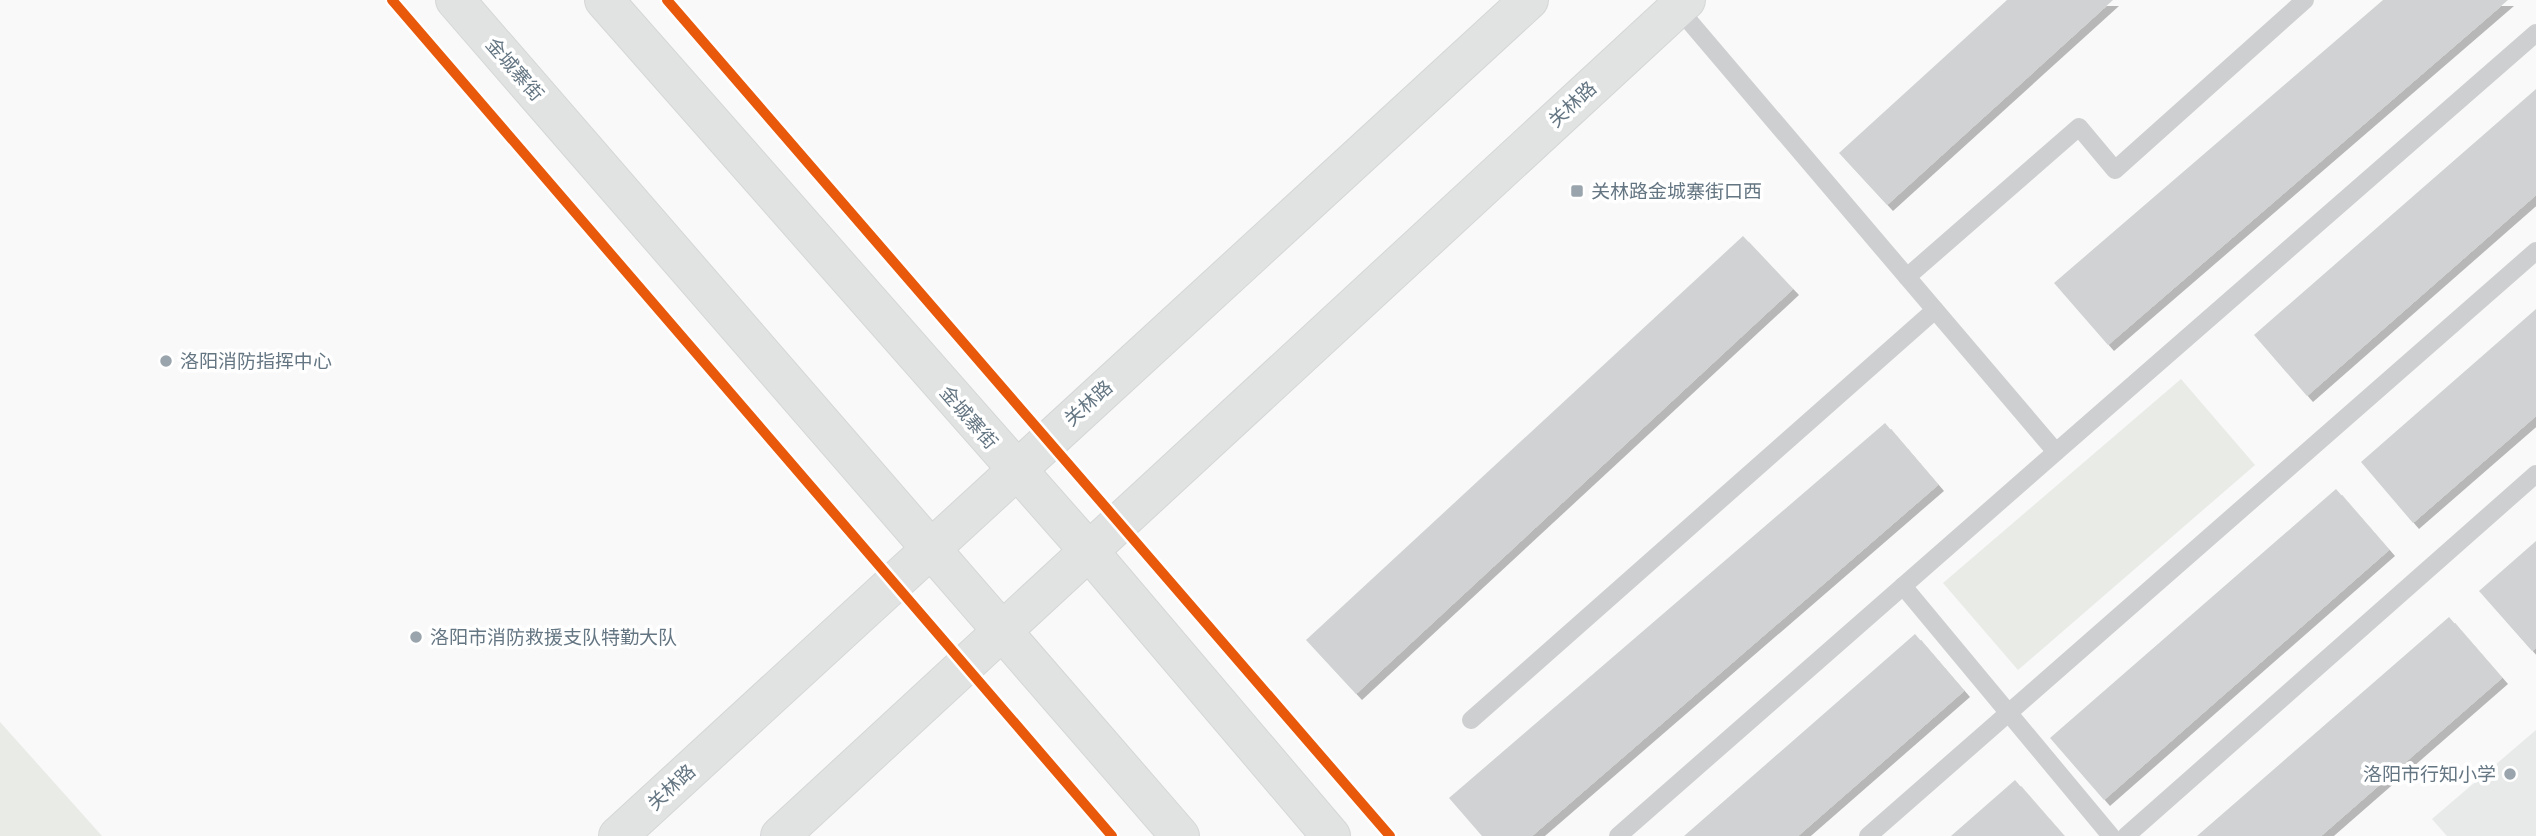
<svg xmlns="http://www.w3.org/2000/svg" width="2536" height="836" viewBox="0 0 2536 836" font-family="Quicksand,'Noto Sans SC',sans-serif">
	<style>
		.built { fill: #e8e9e9 }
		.green { fill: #e8ebe6 }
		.building { fill: #d0d2d3; filter: url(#shadow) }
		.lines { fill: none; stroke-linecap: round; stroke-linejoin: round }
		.secondary-casing { stroke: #d5d6d7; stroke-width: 40 }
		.primary-casing { stroke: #d5d6d7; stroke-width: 40 }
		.service { stroke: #cecfd0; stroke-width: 18 }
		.secondary { stroke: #e1e2e2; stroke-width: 38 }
		.primary { stroke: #e1e2e2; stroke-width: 38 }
		.cycleway-casing { stroke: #fff; stroke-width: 15 }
		.cycleway { stroke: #e8590c; stroke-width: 10 }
		.poi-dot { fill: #99a4ac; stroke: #fff; stroke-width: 2.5 }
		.labels { text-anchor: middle; stroke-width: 7; stroke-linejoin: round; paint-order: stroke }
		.street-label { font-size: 19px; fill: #657683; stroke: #fff }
		.poi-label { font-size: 19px; fill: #657683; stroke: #fff; text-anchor: start }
	</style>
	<defs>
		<filter id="shadow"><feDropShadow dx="6" dy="6" stdDeviation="0" flood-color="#0004"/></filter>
	</defs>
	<rect width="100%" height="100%" fill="#f9f9f9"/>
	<!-- built -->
	<path class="built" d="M2536,730v106h-89l-15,-17z"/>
	<!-- green -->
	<g class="green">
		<path d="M2181,379l74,86 -237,205 -75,-87z"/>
		<path d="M0,722l102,114h-102z"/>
	</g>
	<!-- building -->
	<g class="building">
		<path d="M2007,0h106l-226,205 -48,-52z"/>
		<path d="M2383,0h125l-400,345 -54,-62z"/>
		<path d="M2536,89v106l-229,201 -53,-61z"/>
		<path d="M1743,236l50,53 -437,405 -50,-54z"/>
		<path d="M2536,309v107l-123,107 -52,-61z"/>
		<path d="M1885,423l53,62 -406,351h-50l-33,-38z"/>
		<path d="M2336,489l53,61 -285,250 -54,-62z"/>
		<path d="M2536,541v107l-4,3 -53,-60z"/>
		<path d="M2449,617l53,61 -181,158h-124z"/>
		<path d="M1915,634l49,57 -166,145h-114z"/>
		<path d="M2015,780l49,56h-113z"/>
	</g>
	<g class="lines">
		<!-- secondary casing -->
		<g class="secondary-casing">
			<g id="secondary">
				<path d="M455,0l725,836"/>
				<path d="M604,0l484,550 243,286"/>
			</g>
		</g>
		<!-- primary casing -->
		<g class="primary-casing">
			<g id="primary">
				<path d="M618,836l911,-836"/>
				<path d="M780,836l906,-836"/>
			</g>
		</g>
		<!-- service -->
		<g class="service">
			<path d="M1678,8l378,444 480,-419"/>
			<path d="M1907,277l172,-150 36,43 190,-170"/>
			<path d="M1903,586l208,250"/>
			<path d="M1471,720l464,-410"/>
			<path d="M1618,836l438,-384"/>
			<path d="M1868,836l668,-585"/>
			<path d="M2126,836l410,-362"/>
		</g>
		<!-- secondary -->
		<use href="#secondary" class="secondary"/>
		<!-- primary -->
		<use href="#primary" class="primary"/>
		<!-- cycleway casing -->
		<g class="cycleway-casing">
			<g id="cycleway">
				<path d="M392,0l720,836"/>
				<path d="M667,0l723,836"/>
			</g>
		</g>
		<!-- cycleway -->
		<use href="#cycleway" class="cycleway"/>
	</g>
	<!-- markers -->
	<g class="poi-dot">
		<rect x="1570" y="184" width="14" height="14" rx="3.5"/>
		<circle cx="166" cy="361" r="7"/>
		<circle cx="416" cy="637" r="7"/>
		<circle cx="2510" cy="774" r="7"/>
	</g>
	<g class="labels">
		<!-- street labels -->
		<g class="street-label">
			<text transform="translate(515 69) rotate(49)" y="7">金城寨街</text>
			<text transform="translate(1572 104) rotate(-43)" y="7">关林路</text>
			<text transform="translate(1088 403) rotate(-42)" y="7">关林路</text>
			<text transform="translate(969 417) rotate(49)" y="7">金城寨街</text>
			<text transform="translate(671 787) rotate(-43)" y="7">关林路</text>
		</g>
		<!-- poi labels -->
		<g class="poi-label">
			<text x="1591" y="198">关林路金城寨街口西</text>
			<text x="180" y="368">洛阳消防指挥中心</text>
			<text x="430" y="644">洛阳市消防救援支队特勤大队</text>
			<text x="2496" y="781" text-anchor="end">洛阳市行知小学</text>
		</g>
	</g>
</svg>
